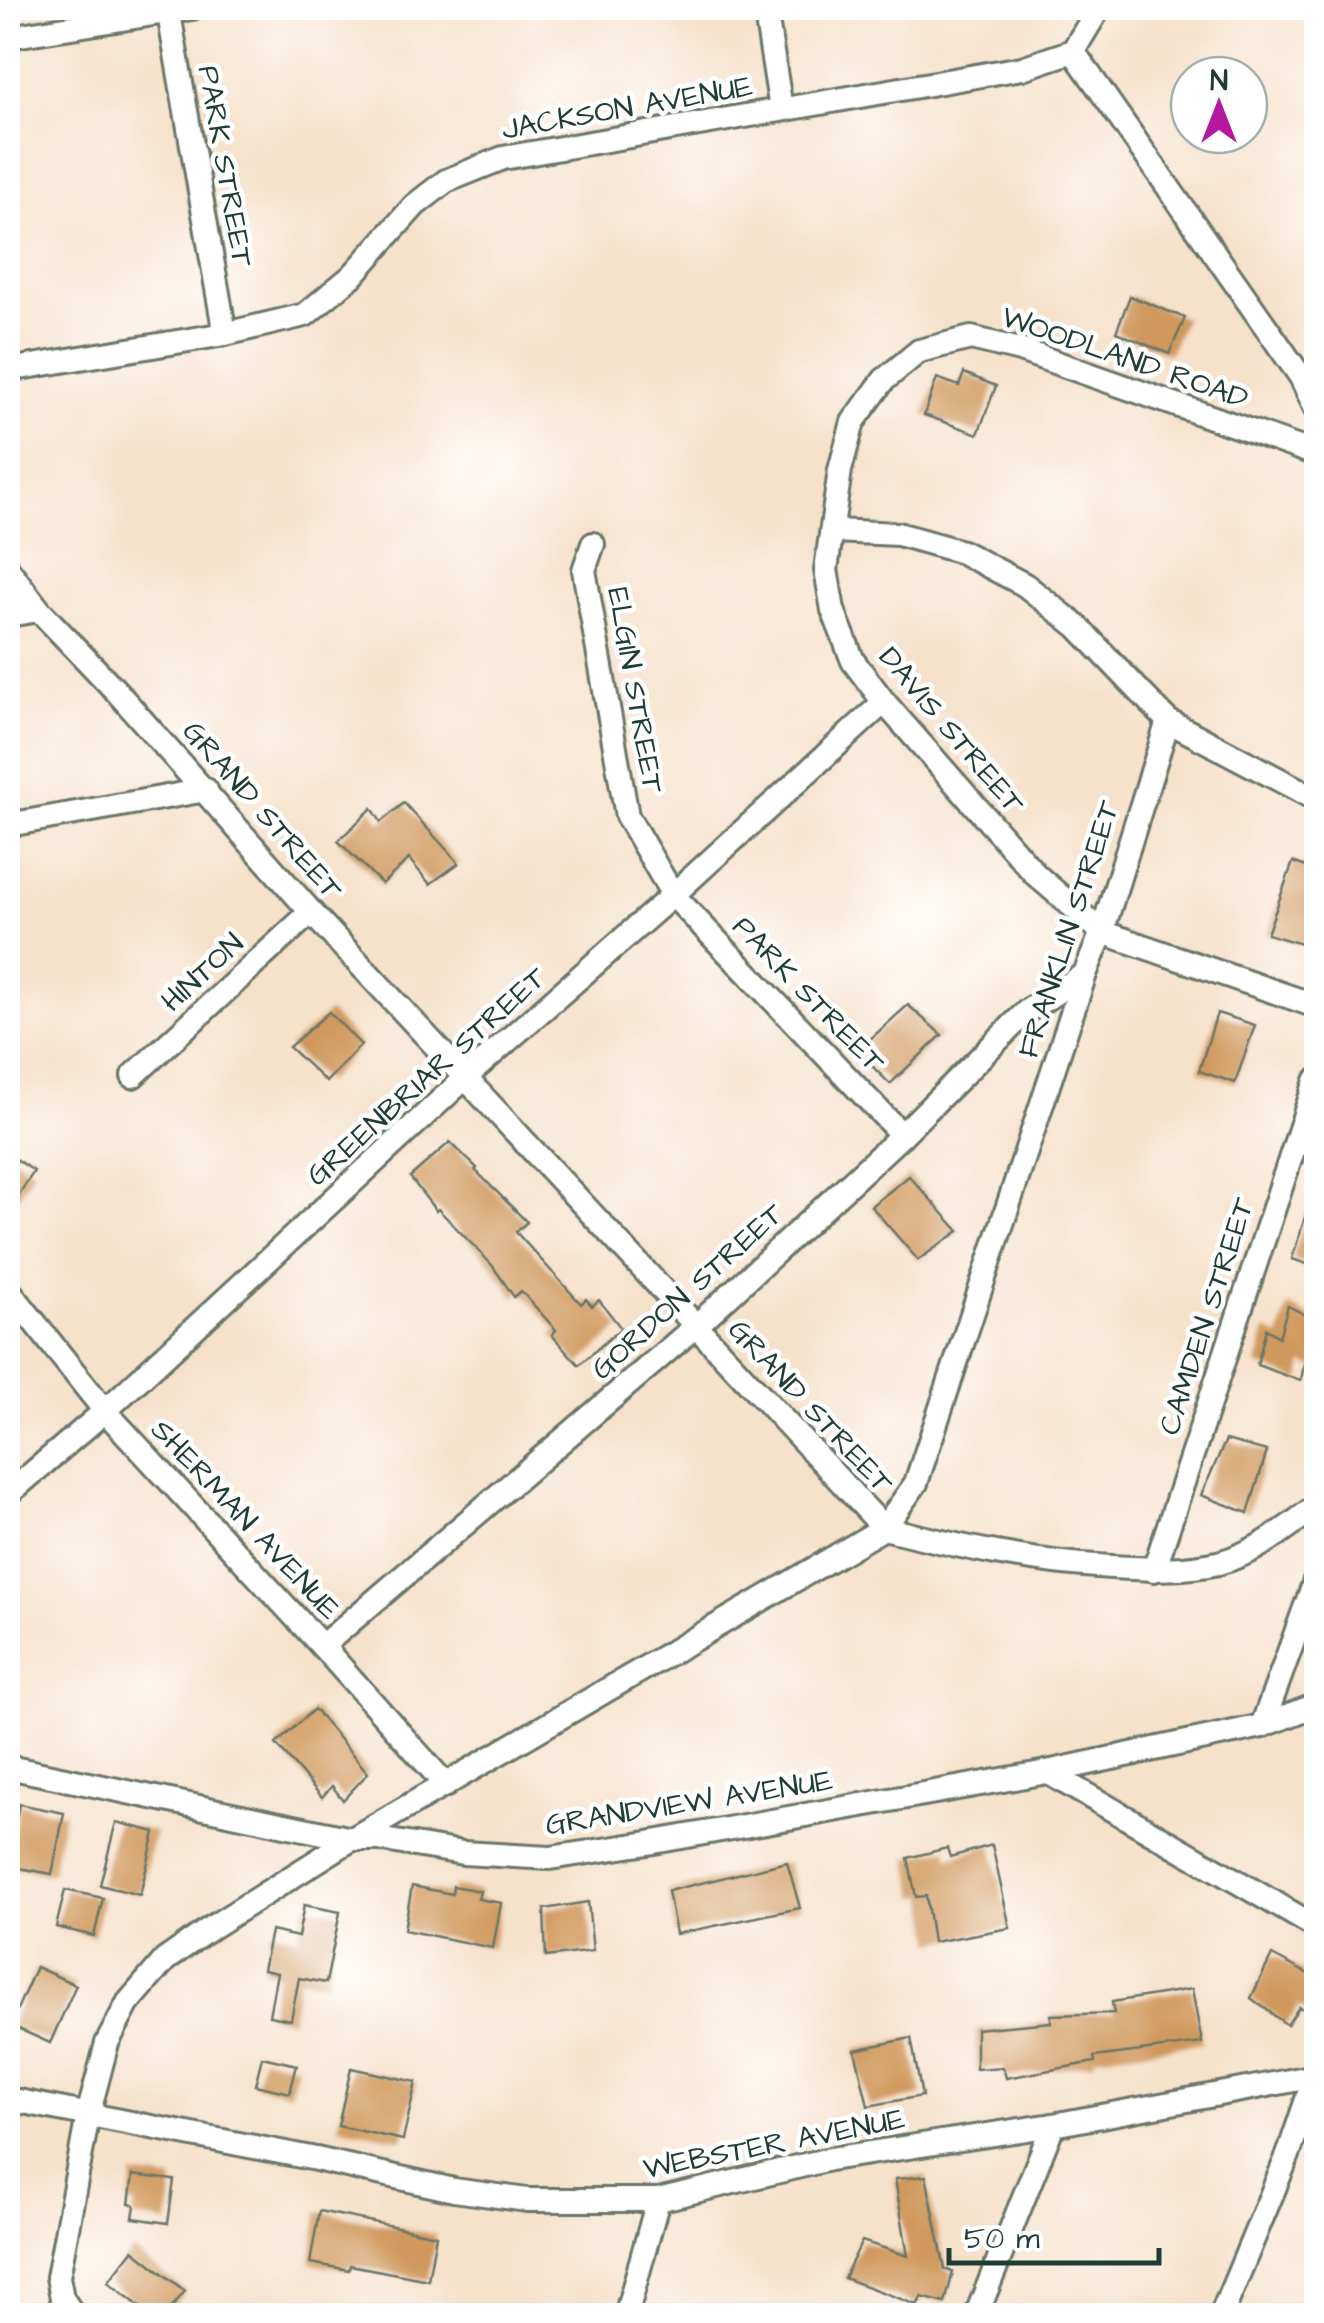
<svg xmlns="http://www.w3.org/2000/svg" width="1324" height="2323" viewBox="0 0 1324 2323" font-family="'Architects Daughter',sans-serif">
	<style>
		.building { fill: #d0985b }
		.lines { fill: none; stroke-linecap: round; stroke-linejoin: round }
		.minor-casing { stroke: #6a7668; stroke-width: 28 }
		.minor { stroke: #fff; stroke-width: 22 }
		.labels { text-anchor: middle; stroke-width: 9; stroke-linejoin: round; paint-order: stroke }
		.street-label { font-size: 30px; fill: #1f3d34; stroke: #fff }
	</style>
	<rect width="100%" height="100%" fill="#fff"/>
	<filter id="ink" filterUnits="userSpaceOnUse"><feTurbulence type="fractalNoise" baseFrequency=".01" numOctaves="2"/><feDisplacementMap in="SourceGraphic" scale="20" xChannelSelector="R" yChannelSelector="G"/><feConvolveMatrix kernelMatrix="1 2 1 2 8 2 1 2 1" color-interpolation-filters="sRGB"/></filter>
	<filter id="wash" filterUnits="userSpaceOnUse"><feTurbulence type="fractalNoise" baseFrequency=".0048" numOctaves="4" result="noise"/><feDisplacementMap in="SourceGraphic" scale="40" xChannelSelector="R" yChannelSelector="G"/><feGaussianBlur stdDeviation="2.25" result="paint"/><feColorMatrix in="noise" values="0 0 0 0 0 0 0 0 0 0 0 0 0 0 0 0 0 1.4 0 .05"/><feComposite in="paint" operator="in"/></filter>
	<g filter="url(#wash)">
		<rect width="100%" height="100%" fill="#f6e1ca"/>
		<g id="blocks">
			<!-- building -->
			<g class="building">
				<path d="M1130,296l55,22 -16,36 -53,-22z"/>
				<path d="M964,373l32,13 -18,48 -54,-19 13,-37 22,8z"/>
				<path d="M404,803l55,60 -29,21 -21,-25 -27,25 -44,-43 34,-33 9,14z"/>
				<path d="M1293,862l23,9v35l-11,39 -38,-11z"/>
				<path d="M908,1005l34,30 -52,49 -28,-28 10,-7 -5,-7z"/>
				<path d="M329,1012l32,33 -35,37 -37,-35z"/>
				<path d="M1217,1013l38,12 -20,58 -36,-12z"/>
				<path d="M450,1142l27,26 -2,2 52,52 -11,10 65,72 5,-5 6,7 7,-6 22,28 -42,37 -27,-30 4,-5 -35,-39 -7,6 -22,-32 -54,-56 -2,2 -26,-34z"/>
				<path d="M8,1154l26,17 -26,41z"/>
				<path d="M909,1176l50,55 -41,29 -47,-54z"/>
				<path d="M1311,1198l5,1v68l-24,-8z"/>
				<path d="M1288,1306l28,14v49l-12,-5 -3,17 -44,-16 9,-36 13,8z"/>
				<path d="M1226,1440l41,11 -19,62 -47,-18z"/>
				<path d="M314,1709l54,64 -25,27 -11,-14 -10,11 -46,-53z"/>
				<path d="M19,1804l45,9 -12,61 -44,-8z"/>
				<path d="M116,1822l39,10 -15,63 -40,-10z"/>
				<path d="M992,1845l18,83 -77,14 -7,-46 -10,1 -8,-39 39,-10 3,9z"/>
				<path d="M787,1862l13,46 -124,26 -8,-43z"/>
				<path d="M412,1886l40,8 1,-8 27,5 -2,8 23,4 -8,45 -89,-18z"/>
				<path d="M65,1890l38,8 -9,38 -38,-9z"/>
				<path d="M588,1902l5,49 -47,6 -2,-48z"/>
				<path d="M304,1905l36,7 -14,71 -27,-5 -8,42 -22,-4 8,-43 -14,-3 8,-39 27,6z"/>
				<path d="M1272,1955l44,23v38l-17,-9 -12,18 -36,-27z"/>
				<path d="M36,1967l40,18 -26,58 -40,-18z"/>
				<path d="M1192,1989l10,54 -108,14 1,5 -89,16 -3,-11 -27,2v-40l75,-7v-7l63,-2 -2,-11z"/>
				<path d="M911,2038l11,58 -54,10 -13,-56z"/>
				<path d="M262,2057l35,8 -7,28 -35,-8z"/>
				<path d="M351,2068l65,14 -13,58 -65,-14z"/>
				<path d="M133,2175l41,5 -6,43 -35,-5 2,-13 -6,-1z"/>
				<path d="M926,2176l19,93 8,3 -8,31 -23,-6 -5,8 -73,-27 18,-37 46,15 -13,-77z"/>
				<path d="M319,2211l117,24 -8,45 -78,-15 -1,5 -39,-7z"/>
				<path d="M133,2250l52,41 -20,25h-13l-44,-34z"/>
			</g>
		</g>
	</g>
	<g filter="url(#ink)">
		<use href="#blocks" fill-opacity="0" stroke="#6a7668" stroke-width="2.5"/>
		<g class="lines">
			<!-- minor casing -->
			<g class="minor-casing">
				<g id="minor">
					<path d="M168,8l57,326"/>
					<path d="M765,8l16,101"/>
					<path d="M8,37l184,-29"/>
					<path d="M1073,51l228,326 15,32"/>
					<path d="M1073,51l26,-43"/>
					<path d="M8,370l217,-36 80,-19 47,-39 63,-71 31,-24 57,-23 519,-90 51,-17"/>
					<path d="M1316,454l-296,-104 -49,-12 -52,13 -35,29 -31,42 -13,48 -14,100 7,40 20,51 31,41 152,173 66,57 214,74"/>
					<path d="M833,531l65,3 64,18 63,33 52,41 91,95 148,78"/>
					<path d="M593,544l-9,26 43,246 46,79 229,240"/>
					<path d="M8,569l31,41 79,83 193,219 573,616"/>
					<path d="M8,615l31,-5"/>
					<path d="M8,825l198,-35"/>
					<path d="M133,1076l178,-164"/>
					<path d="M8,1289l97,122 217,235 124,139"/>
					<path d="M8,1494l97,-83 361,-334 207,-182 211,-193"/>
					<path d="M884,1528c76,19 149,35 227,39 35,2 72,4 107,-4 38,-10 68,-34 98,-57"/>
					<path d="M1154,1570l162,-489"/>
					<path d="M322,1646l374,-320 206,-191 125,-124 58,-37"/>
					<path d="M1262,1726l54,-148"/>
					<path d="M8,1767l344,72h26l85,14 87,5 98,-15 399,-71 215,-46 54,-21"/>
					<path d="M1047,1772l269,155"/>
					<path d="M8,2099l308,60 138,31 73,10h131l172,-41 223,-34 263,-49"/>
					<path d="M74,2316l-12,-18 -4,-21 30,-162 19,-72 21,-40 37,-43 47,-33 140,-88 532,-311 32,-45 169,-509 17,-42 66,-211"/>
					<path d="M626,2316l32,-116"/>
					<path d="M976,2316l77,-191"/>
					<path d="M1221,2316l67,-161 27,-79"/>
				</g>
			</g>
			<!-- minor -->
			<use href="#minor" class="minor"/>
		</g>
	</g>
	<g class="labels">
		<!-- street labels -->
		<g class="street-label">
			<text transform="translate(627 107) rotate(-10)" y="10">JACKSON AVENUE</text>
			<text transform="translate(226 166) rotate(80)" y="10">PARK STREET</text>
			<text transform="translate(1125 357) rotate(19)" y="10">WOODLAND ROAD</text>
			<text transform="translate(636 690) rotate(80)" y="10">ELGIN STREET</text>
			<text transform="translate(952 730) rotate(50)" y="10">DAVIS STREET</text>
			<text transform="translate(263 810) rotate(49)" y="10">GRAND STREET</text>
			<text transform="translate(1068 929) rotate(-72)" y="10">FRANKLIN STREET</text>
			<text transform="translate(202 972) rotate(-43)" y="10">HINTON</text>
			<text transform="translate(809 994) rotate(46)" y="10">PARK STREET</text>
			<text transform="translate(426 1076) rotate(-42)" y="10">GREENBRIAR STREET</text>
			<text transform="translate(687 1291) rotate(-42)" y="10">GORDON STREET</text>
			<text transform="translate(1206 1316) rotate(-72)" y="10">CAMDEN STREET</text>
			<text transform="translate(811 1406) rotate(47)" y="10">GRAND STREET</text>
			<text transform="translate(246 1519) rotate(47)" y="10">SHERMAN AVENUE</text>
			<text transform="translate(689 1802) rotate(-9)" y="10">GRANDVIEW AVENUE</text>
			<text transform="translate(774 2143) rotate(-11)" y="10">WEBSTER AVENUE</text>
		</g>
	</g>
	<!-- margin -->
	<rect width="1324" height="2323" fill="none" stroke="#fff" stroke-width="40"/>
	<!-- north arrow -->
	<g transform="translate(1219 105)"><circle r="48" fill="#ffffff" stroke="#a5b1ae" stroke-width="2.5"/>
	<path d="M0-8L18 38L0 25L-18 38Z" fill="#b5179e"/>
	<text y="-15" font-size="28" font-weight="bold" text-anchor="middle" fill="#1f3d34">N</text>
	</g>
	<!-- scale -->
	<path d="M949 2248v15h210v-15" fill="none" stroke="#1f3d34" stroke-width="5"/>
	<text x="964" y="2248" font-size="30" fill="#1f3d34" stroke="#ffffff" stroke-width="8" paint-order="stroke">50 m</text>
</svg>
